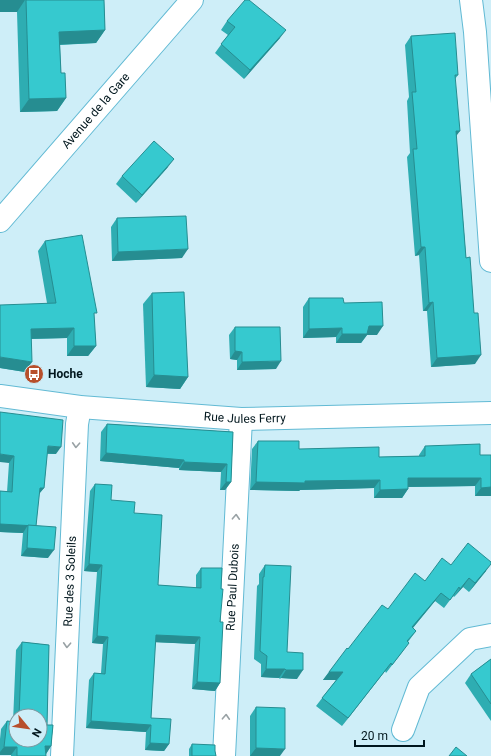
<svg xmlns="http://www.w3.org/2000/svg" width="491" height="756" viewBox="0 0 491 756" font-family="Roboto,sans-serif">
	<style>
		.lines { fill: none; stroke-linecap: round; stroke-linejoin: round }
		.minor-casing { stroke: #62bad4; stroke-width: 24 }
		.minor { stroke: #fff; stroke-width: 22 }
		.wall { fill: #2eadb2; fill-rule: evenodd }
		.shaded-wall { fill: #268d91 }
		.building { fill: #36c9cf; stroke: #268d91 }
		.oneway { stroke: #99a2a5 }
		.labels { text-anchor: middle; stroke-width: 4; stroke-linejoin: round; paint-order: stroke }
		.street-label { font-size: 12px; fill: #00161d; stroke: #ceeef8 }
		.poi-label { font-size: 12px; font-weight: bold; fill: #00161d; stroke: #ceeef8; text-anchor: start }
	</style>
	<rect width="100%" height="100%" fill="#ceeef8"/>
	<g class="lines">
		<!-- minor casing -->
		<g class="minor-casing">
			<g id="minor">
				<path d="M471,0l4,32 16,229"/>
				<path id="s1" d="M0,221l192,-221"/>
				<path id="s2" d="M0,396l80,11 161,12 250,-6"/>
				<path d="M403,730l16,-43 51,-48 21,-4"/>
				<path id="s3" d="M62,756l15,-332 3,-17"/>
				<path id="s4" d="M224,756l17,-337"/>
			</g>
		</g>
		<!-- minor -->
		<use href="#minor" class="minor"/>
	</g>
	<!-- wall -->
	<g class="wall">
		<path d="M0,0h104l1,30 -9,13 -36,2 1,28 5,25 -9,13 -37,1 -3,-100z"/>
		<path d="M227,21l53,17 -36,41 -29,-26 13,-18 -7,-5z"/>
		<path d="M411,36l47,39 -3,4 1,57 19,228 -44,3 -4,-56h-4l-4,-56 -4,1 -8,-99 3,-4 -3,-52 2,-4 -4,-52z"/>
		<path d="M168,167l-32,36 -20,-19 6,-8z"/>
		<path d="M117,218l65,40 -70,3 -1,-34z"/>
		<path d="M45,241l49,76 2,29 -8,10h-21v-18l-36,1 -6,33 -25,-4 47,-65 -9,-52z"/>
		<path d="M152,293l36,84 -8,12 -34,-2 -3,-83z"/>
		<path d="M309,298l35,5 33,32h-10l-6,8h-25v-6l-33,1v-31z"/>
		<path d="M235,327l41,42 -39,1v-10l-7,-1 -1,-24z"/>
		<path d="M0,412l56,42h-9l-3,34 -5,6 -3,32 12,32 -27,-2 2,-23 -23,-1v-41l7,1 2,-29z"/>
		<path d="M107,424l126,8 -2,50 -6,8h-5l1,-18 -42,-2v-2l-79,-7 1,-29z"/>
		<path d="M258,441l41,8 80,8 40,-1v-1l6,-9 55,9h11v41h-16v-10l-67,1v2l-6,9h-28v-10l-74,2 -1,1 -49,-1 2,-41z"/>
		<path d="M95,484l16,16 23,13 24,72 38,3v-13l5,-7 20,21 -1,94 -5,8 -23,-2 3,-45 -40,-2 -4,76 18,26 -5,7 -19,-1 1,-18 -60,-4 3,-48 5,-7h7l2,-29 -11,-1 5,-71 -13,-1 6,-80z"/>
		<path d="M265,565l22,87 10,27 -16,-1 -1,1 -1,-1 -18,-1v-13l-7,-5 3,-73 2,-2v-10z"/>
		<path d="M451,565l35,6 -17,21 -6,-5 -9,10 -1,-1 -9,12 -9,-7 -22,27 3,3 -8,11 -5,9 -17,22 -1,-2 -43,55 -26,-20 20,-26h-13l6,-8 19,-23 40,-40 37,-28z"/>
		<path d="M22,642l27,3 -2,80h6l-2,21 -5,8v2h-35v-1h-11v-16l1,-10 6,-8 6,1 3,-72zM16,716h24v24h-24z"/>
		<path d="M491,659v62l-26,-38 6,-9z"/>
		<path d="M256,707l24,49h-30v-40z"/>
		<path d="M192,744l23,7 1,5h-27v-7z"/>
	</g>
	<!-- shaded-wall -->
	<g class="shaded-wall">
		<path d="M0,0h25l-8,12h-17z"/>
		<path d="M105,30l-9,13 -46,2 9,-13z"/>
		<path d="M286,30l-6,8 -36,41 6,-9z"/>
		<path d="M66,98l-9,13 -37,1 9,-13z"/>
		<path d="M456,131h4l-6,8z"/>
		<path d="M174,159l-6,8 -32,36 6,-8z"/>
		<path d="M421,247h4l-6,8 -4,1z"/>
		<path d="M188,249l-6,9 -70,3 6,-9z"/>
		<path d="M433,302l-6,9h-4l6,-8z"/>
		<path d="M369,326h14l-6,9h-10l-6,8h-25l6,-9z"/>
		<path d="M74,328l-7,10 -43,1 7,-10z"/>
		<path d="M342,328l-6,9 -33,1 6,-9z"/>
		<path d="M74,346h22l-8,10h-21z"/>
		<path d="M235,351l7,1 -5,8 -7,-1z"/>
		<path d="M481,355l-6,9 -44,3 6,-9z"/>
		<path d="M0,357l32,5 -7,10 -25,-4z"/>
		<path d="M281,361l-5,8 -39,1 5,-8z"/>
		<path d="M154,375l34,2 -8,12 -34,-2z"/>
		<path d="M48,446l13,1 -5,7 -13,-1z"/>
		<path d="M106,453l78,7 -5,8 -79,-7z"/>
		<path d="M0,454l14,2 -5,7 -9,-1z"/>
		<path d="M184,462l43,2 -6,8 -42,-2z"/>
		<path d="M408,478h73l-6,8 -73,1z"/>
		<path d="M380,480l-6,8 -74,2 -1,1 -49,-1 6,-8z"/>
		<path d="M226,482h5l-6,8h-5z"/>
		<path d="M491,487v9h-16l6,-8z"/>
		<path d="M40,488h4l-6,7z"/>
		<path d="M408,489l-6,9h-28l6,-8z"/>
		<path d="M0,524l28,1 -5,8 -23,-1z"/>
		<path d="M27,548l27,2 -6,8 -27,-2z"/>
		<path d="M89,564l13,1 -5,7 -13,-1z"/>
		<path d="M491,564l-5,7 -17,21 6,-9z"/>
		<path d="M469,578l-6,9 -9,10 6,-8z"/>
		<path d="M441,593l-6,8 -29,35 6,-9z"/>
		<path d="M156,635l44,2 -5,7 -44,-2z"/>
		<path d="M97,636l11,1 -5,7 -11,-1z"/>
		<path d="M391,663l-6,8 -43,55 6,-8z"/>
		<path d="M266,669h19l-6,9 -18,-1z"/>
		<path d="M286,670h17l-6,9 -16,-1z"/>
		<path d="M329,672h14l-6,8h-14z"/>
		<path d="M197,682l23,1 -5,8 -23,-2z"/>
		<path d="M91,721l60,4 -5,7 -60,-4z"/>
		<path d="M150,743l19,1 -5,7 -19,-1z"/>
		<path d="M45,746h6l-5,8z"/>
		<path d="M4,747h13l-6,8h-11v-3z"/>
		<path d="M256,748l29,1 -5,7h-30z"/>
	</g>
	<!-- building -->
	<g class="building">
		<path d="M26,0h78l1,30 -46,2 2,41h4l1,25 -37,1z"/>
		<path d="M245,0h4l37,30 -36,40 -29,-26 14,-17 -8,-6z"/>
		<path d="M455,33l3,42h-3l5,56h-4l10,127 4,-1 4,56h4l3,42 -44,3 -4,-56 -4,1 -4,-56h-4l-8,-98h4l-5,-57h4l-5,-56z"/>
		<path d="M154,141l20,18 -32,36 -20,-19z"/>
		<path d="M186,216l2,33 -70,3 -1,-34z"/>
		<path d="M82,235l15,78h-3l2,33h-22v-18l-43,1 1,33 -32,-5v-52l56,-2 -11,-62z"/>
		<path d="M184,292l4,85 -34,-2 -2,-82z"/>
		<path d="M309,298h34l1,5 38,-1 1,24h-14l-2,8h-25v-6l-33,1z"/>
		<path d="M235,327h45l1,34 -39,1v-10l-7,-1z"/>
		<path d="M0,412l63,8 -2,27 -13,-1 -4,42h-4l-4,38 -36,-2v-33l12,1 2,-36 -14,-2z"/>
		<path d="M107,424l126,8 -2,50h-5l1,-18 -43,-2v-2l-78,-7z"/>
		<path d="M258,441h41v8l80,-2v10l46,-1v-10l55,-2v11h11v32l-10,1v-10h-73v11l-28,1v-10l-75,1v2l-49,-1z"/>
		<path d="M95,484l17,1 -1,15 24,2 -1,11 28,2 -4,70 43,3v-20h21l-1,21h2l-3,33h3l-3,61 -23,-1 3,-45 -44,-2 -5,83 20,1 -2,25 -19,-1 1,-18 -60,-4 3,-48 11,1 3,-37 -11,-1 5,-71 -13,-1z"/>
		<path d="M28,525l28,2 -2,23 -27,-2z"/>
		<path d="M468,543l23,19v2l-16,19 -6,-5 -9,11 -1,-2 -9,13 -9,-7 -29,34 4,4 -9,10 2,2 -17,22 -1,-2 -43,55 -26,-20 21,-26h-14l18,-24 1,1 34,-44 6,4 27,-36 10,8 17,-23 9,7z"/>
		<path d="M265,565l26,1 -4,86 16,1v17h-17l-1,-1h-19l1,-13 -7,-5 3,-74h1z"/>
		<path d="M22,642l27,3 -2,80h6l-2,21h-6l1,10h-29v-9h-13l3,-26 9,1v18h24v-24h-21z"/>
		<path d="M491,659v45l-20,-30z"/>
		<path d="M256,707l29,1v41l-29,-1z"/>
		<path d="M192,744l23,1v6l1,5h-24z"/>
		<path d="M456,747l11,9h-18z"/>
	</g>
	<!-- one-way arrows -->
	<defs><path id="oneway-chevron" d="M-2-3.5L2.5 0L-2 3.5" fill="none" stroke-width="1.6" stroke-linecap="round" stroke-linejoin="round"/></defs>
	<g class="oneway">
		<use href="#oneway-chevron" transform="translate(76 445) rotate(93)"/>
		<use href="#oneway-chevron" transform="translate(236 517) rotate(-87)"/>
		<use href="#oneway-chevron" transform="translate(67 645) rotate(93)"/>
		<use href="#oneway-chevron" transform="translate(226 717) rotate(-87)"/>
	</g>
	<!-- icons -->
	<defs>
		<g id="bus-disc" transform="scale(1)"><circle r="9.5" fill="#b74f2b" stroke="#ceeef8"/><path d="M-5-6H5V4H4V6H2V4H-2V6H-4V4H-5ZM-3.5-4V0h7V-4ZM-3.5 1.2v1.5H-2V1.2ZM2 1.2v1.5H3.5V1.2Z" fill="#fff"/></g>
	</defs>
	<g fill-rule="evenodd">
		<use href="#bus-disc" x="34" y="374"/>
	</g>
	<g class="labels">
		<!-- street labels -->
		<g class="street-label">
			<text dy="4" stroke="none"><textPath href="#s1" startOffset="146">Avenue de la Gare</textPath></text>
			<text dy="4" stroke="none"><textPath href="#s2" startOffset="246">Rue Jules Ferry</textPath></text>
			<text dy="4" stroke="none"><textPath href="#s3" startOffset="175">Rue des 3 Soleils</textPath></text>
			<text dy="4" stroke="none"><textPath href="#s4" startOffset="169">Rue Paul Dubois</textPath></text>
		</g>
		<!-- poi labels -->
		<g class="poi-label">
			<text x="48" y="378">Hoche</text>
		</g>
	</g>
	<!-- north arrow -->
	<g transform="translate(28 728) rotate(119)"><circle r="19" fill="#ceeef8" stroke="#7c98a0"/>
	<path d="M0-3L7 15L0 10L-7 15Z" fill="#b74f2b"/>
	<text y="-6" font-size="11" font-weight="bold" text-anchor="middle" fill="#00161d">N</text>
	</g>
	<!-- scale -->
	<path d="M355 740v6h69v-6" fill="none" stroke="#00161d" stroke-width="2"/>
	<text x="361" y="740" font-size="12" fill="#00161d" stroke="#ceeef8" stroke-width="3" paint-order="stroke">20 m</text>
</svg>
